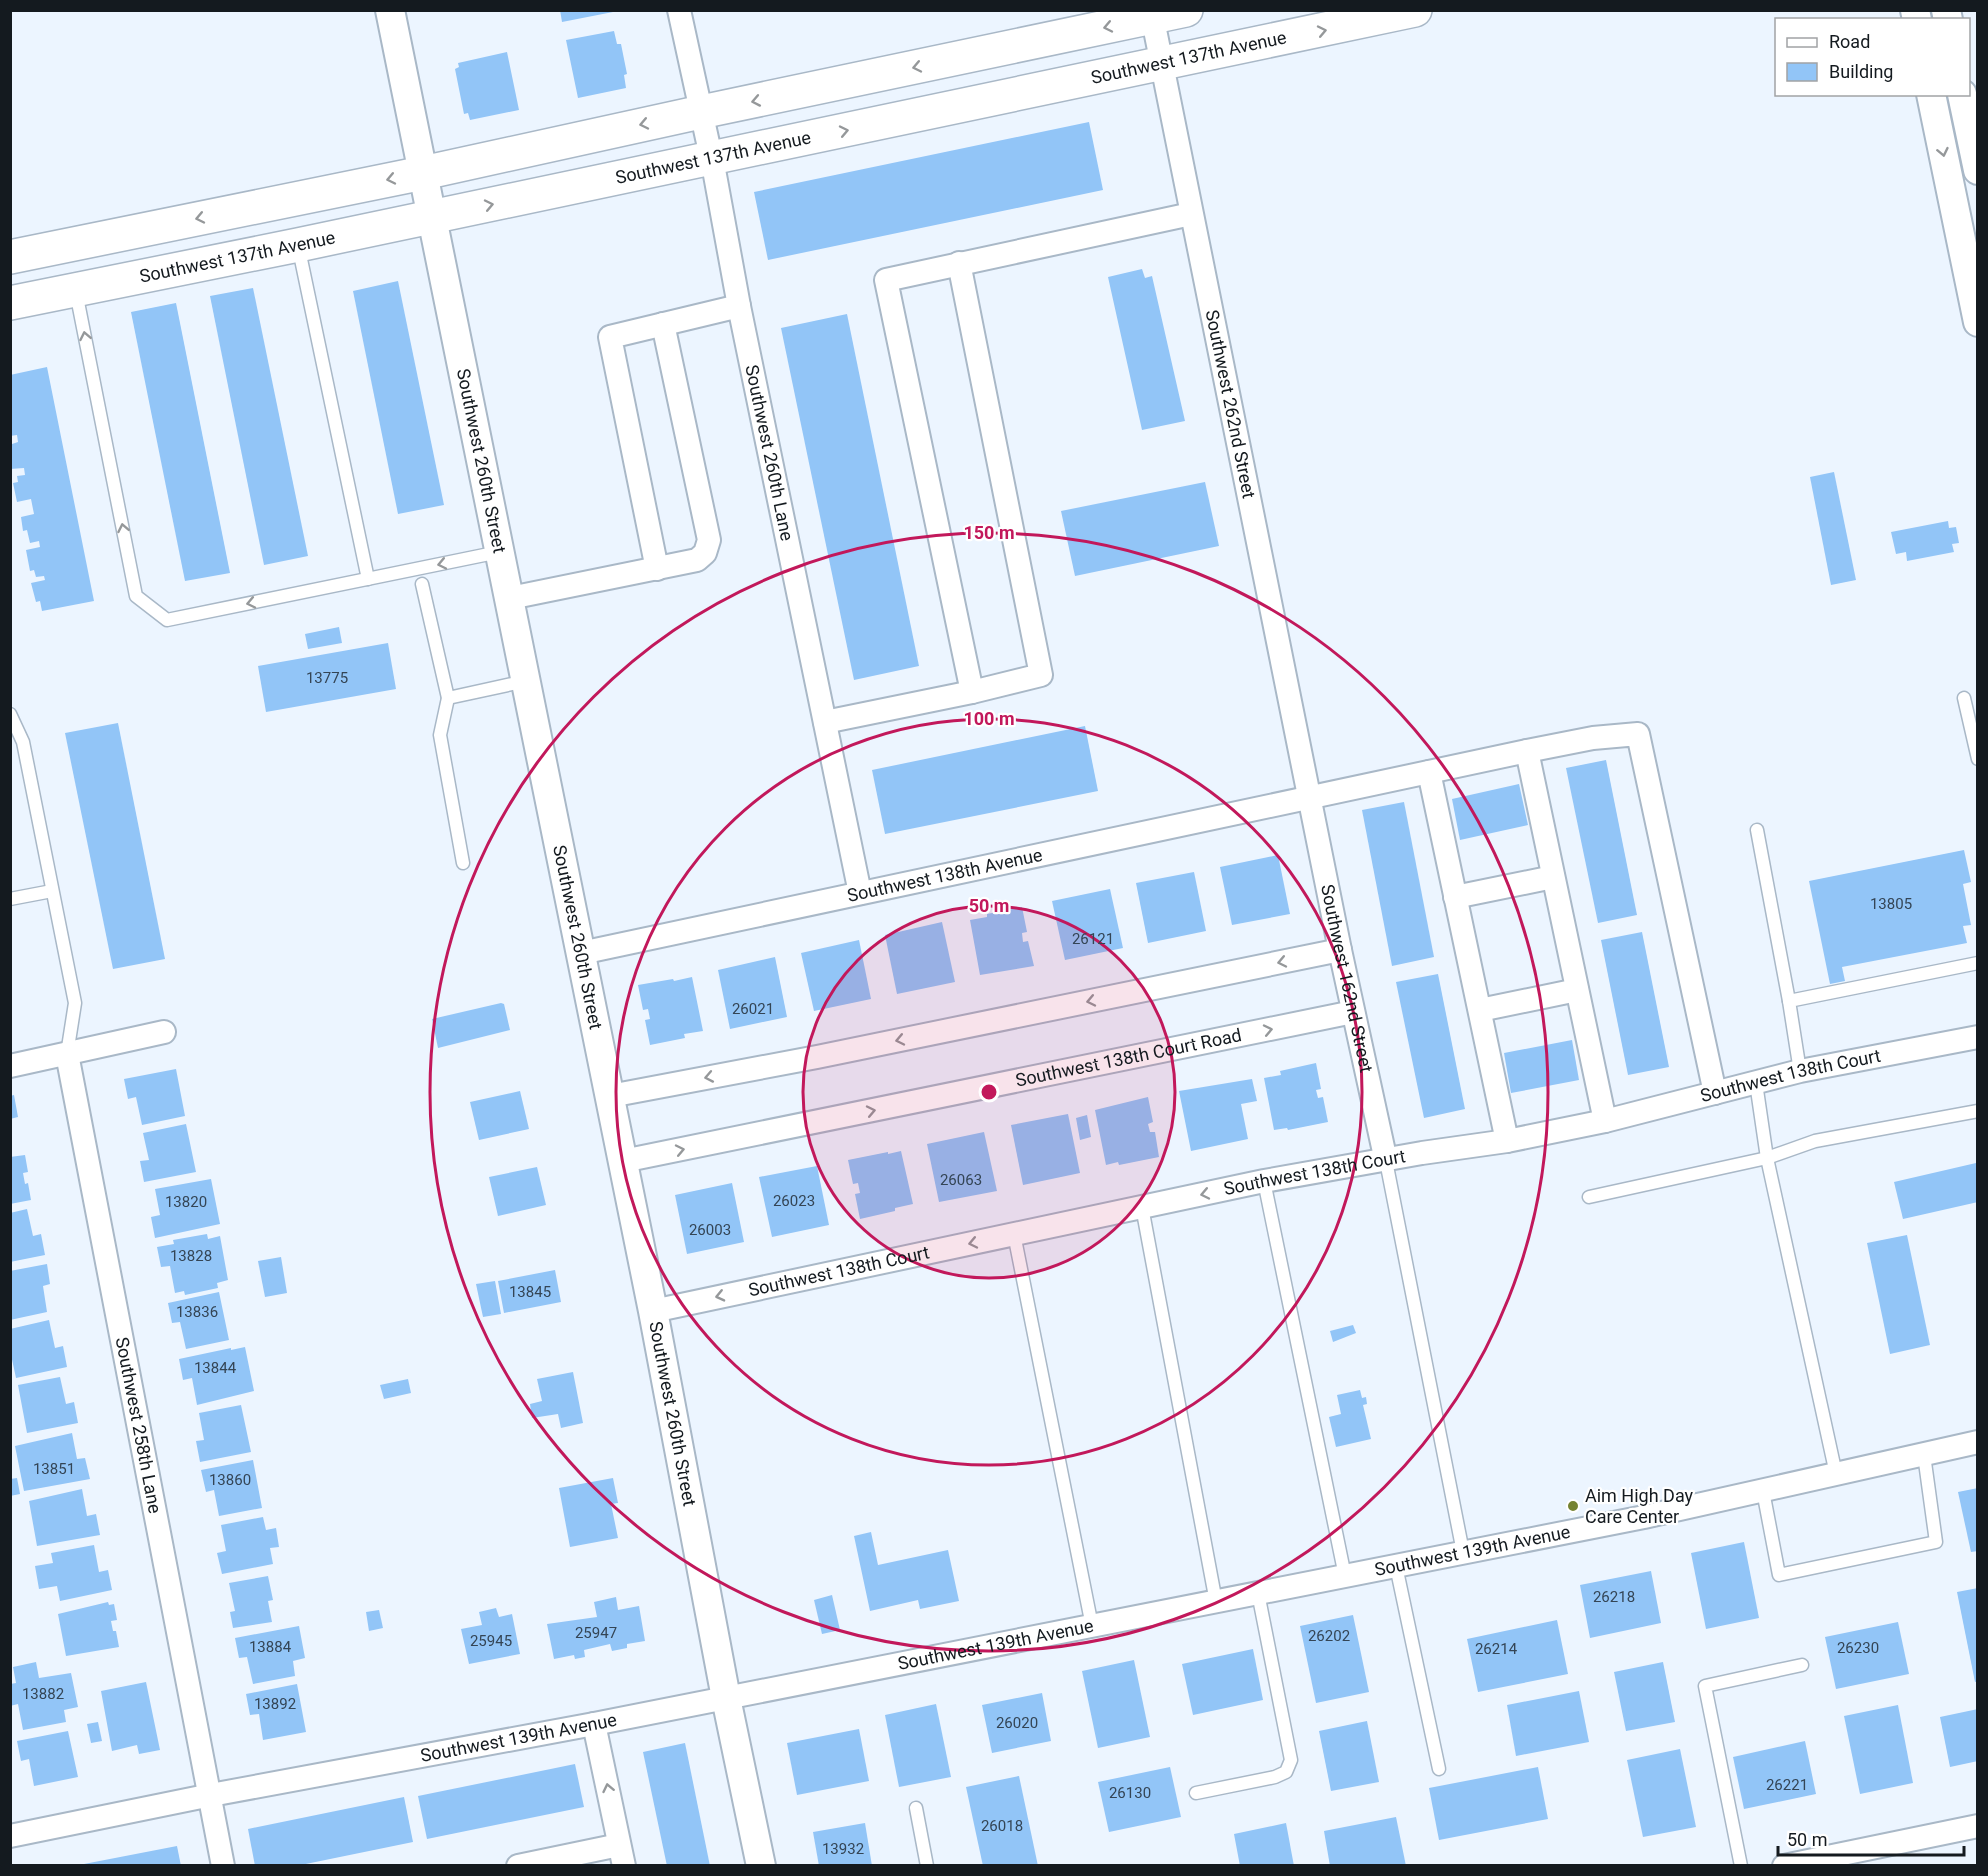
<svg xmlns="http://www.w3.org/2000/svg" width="1988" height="1876" viewBox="0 0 1988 1876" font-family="Roboto,sans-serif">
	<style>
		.building { fill: #92c5f7 }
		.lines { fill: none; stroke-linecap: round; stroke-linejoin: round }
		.service-casing { stroke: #a9b8c7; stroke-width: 15 }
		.minor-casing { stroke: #a9b8c7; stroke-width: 26 }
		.tertiary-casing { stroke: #a9b8c7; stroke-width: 32 }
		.secondary-casing { stroke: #a9b8c7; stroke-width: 36 }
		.service { stroke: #fff; stroke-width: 12 }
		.minor { stroke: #fff; stroke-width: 22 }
		.tertiary { stroke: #fff; stroke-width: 28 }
		.secondary { stroke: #fff; stroke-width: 33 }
		.oneway { stroke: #95989a }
		.ring { fill: none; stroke: #c2185b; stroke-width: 3 }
		.poi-dot { fill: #758332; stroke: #fff; stroke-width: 2 }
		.labels { text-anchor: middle; stroke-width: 4.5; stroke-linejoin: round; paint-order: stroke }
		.number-label { font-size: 15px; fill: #344555 }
		.street-label { font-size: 18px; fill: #141a1f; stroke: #fff }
		.poi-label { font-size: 18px; fill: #141a1f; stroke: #fff; text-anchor: start }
		.centre { fill: #c2185b; stroke: #fff; stroke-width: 3 }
		.ring-label { font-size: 18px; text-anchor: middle; font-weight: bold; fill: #c2185b; stroke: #fff; stroke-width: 4.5; stroke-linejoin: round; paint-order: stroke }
	</style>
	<rect width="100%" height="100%" fill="#ecf5ff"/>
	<!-- building -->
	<g class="building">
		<path d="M560,10h53v2l-51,10z"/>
		<path d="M614,31l3,13h4l6,30 -3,1 2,13 -48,10 -12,-58z"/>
		<path d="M507,52l12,58 -49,10 -2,-7 -4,1 -9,-45 4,-2 -1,-4z"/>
		<path d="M1089,122l14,68 -335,70 -14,-68z"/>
		<path d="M1142,269l3,9 7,-2 33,145 -43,9 -34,-153z"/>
		<path d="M398,281l46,224 -46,9 -45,-223z"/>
		<path d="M253,288l55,268 -44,9 -54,-269z"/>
		<path d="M176,303l54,270 -45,8 -54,-269z"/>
		<path d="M847,314l72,352 -65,14 -73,-352z"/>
		<path d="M47,367l47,234 -52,10 -2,-10 -4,1 -5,-19 14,-3 -1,-4 -8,1 -2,-7 -4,1 -4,-21 14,-3 -1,-6 -9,2 -3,-13 -4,1 -2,-14 13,-3 -3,-15 -14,3 -4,-19 5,-1 -1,-6 8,-1 -1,-7 -14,1 2,-25 6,-2 -1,-7 -7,1v-28h2l-2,-33z"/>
		<path d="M1834,472l22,108 -25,5 -21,-108z"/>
		<path d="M1205,482l14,64 -144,30 -14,-65z"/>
		<path d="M1948,521l1,7 7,-1 3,16 -7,1 2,8 -47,9 -1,-9 -10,2 -5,-22z"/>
		<path d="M339,627l3,16 -34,6 -3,-15z"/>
		<path d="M388,643l8,46 -130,23 -8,-46z"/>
		<path d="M118,723l47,236 -52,10 -48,-236z"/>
		<path d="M1085,726l13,65 -213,43 -13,-64z"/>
		<path d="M1606,760l31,155 -39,8 -32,-155z"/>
		<path d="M1519,784l9,41 -68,15 -8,-41z"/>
		<path d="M1404,802l30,155 -42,9 -30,-156z"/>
		<path d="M1964,850l7,32 -8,2 8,41 -8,1 4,17 -125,24 3,14 -15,3 -21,-103z"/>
		<path d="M1278,855l12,59 -58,11 -12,-58z"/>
		<path d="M1194,872l12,59 -58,12 -12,-60z"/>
		<path d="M1110,889l13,59 -58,12 -13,-59z"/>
		<path d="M1022,907l5,25 -5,1 1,9 5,-1 6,25 -54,9 -10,-55 17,-3v-3z"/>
		<path d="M942,922l13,60 -58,12 -12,-59z"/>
		<path d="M1642,932l27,135 -41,8 -27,-135z"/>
		<path d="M859,940l12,59 -57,12 -13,-58z"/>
		<path d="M775,957l12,60 -57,12 -12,-59z"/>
		<path d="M1438,974l27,135 -41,9 -28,-136z"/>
		<path d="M692,977l11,54 -19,3 1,4 -35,7 -5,-25 5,-1 -2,-10 -5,1 -5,-25 35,-6 1,2z"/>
		<path d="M501,1003l3,1 6,26 -72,18 -6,-29z"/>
		<path d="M1572,1040l7,40 -68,13 -7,-40z"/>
		<path d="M1316,1063l5,26 -5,1 2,8 5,-1 5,25 -40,8 -1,-2 -13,2 -10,-52 17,-3 -1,-4z"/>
		<path d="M176,1069l9,47 -43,9 -6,-28 -8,2 -4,-20z"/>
		<path d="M1252,1079l5,22 -16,3 7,35 -57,12 -12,-60z"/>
		<path d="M520,1091l9,38 -50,11 -9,-38z"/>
		<path d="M14,1095l4,22 -8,2v-23z"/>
		<path d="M1148,1097l5,25 -5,2 2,8h5l4,25 -40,8 -1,-3 -12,3 -11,-55z"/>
		<path d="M1068,1114l12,59 -57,12 -12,-60z"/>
		<path d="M1087,1115l4,22 -11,3 -4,-22z"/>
		<path d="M186,1124l10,48 -52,10 -4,-21 9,-1 -6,-27z"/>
		<path d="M984,1132l13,59 -58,11 -12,-58z"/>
		<path d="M901,1151l12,53 -18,4v3l-35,8 -5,-25 5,-1 -2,-10 -5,1 -5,-24 40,-8v2z"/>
		<path d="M25,1155l3,17 -5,1 2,11 3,-1 3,17 -21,4v-47z"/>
		<path d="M1976,1163l2,39 -75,17 -9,-37z"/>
		<path d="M817,1166l12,59 -57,12 -13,-60z"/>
		<path d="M537,1167l9,38 -48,11 -9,-39z"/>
		<path d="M211,1179l9,45 -65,14 -4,-21 9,-2 -5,-26z"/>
		<path d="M732,1183l12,59 -57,12 -12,-59z"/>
		<path d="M27,1209l6,27 8,-2 4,21 -35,7v-49z"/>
		<path d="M207,1234l1,5 12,-3 8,44 -11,3 1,5 -33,7 -1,-4 -9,2 -5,-27 -9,1 -4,-20 17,-3 -1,-4z"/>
		<path d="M1907,1235l23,110 -40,9 -23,-111z"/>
		<path d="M281,1257l6,36 -22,4 -7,-36z"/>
		<path d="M47,1264l3,20 -7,2 4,26 -37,8v-49z"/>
		<path d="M555,1270l6,32 -57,11 -6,-32z"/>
		<path d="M495,1281l6,33 -18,3 -7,-33z"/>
		<path d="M219,1292l10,48 -43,9 -6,-27 -8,1 -4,-20z"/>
		<path d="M49,1320l6,28 8,-2 4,21 -51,11 -6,-28v-21z"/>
		<path d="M1353,1325l3,8 -23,9 -3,-11z"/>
		<path d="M245,1347l9,44 -57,14 -5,-27 -9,2 -4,-21 52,-11v2z"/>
		<path d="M573,1372l10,51 -22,5 -3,-14 -26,4 -2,-14 12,-3 -5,-22z"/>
		<path d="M60,1377l6,27 8,-2 4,21 -51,10 -9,-48z"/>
		<path d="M408,1379l3,14 -27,6 -4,-14z"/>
		<path d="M1360,1390l2,8 4,-1 1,7 -4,1 8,34 -35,8 -7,-30 12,-3 -4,-19z"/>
		<path d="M241,1405l10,47 -51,10 -4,-21 8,-1 -5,-27z"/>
		<path d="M72,1433l5,26 8,-1 5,21 -66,12 -9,-45z"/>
		<path d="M253,1460l9,48 -43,8 -5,-26 -8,2 -5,-22z"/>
		<path d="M17,1478l3,16 -10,2v-17z"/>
		<path d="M613,1478l5,25 -7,1 7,34 -48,9 -11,-59z"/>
		<path d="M1978,1488v63l-7,1 -13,-60z"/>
		<path d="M82,1489l5,27 9,-2 4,21 -63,11 -8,-45z"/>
		<path d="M263,1517l3,13 10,-2 3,19 -9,1 3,16 -51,10 -5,-21 9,-2 -5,-26z"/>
		<path d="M871,1532l7,33 70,-15 11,51 -39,8 -2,-9 -48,11 -16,-75z"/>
		<path d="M1744,1542l15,76 -53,11 -15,-76z"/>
		<path d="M94,1545l5,27 9,-2 4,20 -52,11 -3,-15 -18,3 -4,-23 18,-3 -2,-10z"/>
		<path d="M1651,1571l10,52 -71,15 -10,-53z"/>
		<path d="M268,1576l5,24 -5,1 4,21 -39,6 -3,-16 5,-1 -6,-28z"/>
		<path d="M1978,1588v93l-3,1 -18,-90z"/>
		<path d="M832,1595l8,35 -18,4 -8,-34z"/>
		<path d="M616,1597l2,13 21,-4 6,35 -18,3v4l-15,3 -2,-7 -26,6 1,7 -10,2 -1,-4 -20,4 -7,-35 50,-7 -3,-15z"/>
		<path d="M108,1602l1,3 5,-1 3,16 -6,1 2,10h3l3,16 -53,9 -8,-42z"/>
		<path d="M496,1608l3,9 13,-3 8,40 -51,10 -8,-35 21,-4 -3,-13z"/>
		<path d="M379,1610l4,18 -14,3 -3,-19z"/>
		<path d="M1353,1615l16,77 -53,11 -16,-77z"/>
		<path d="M1557,1620l11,54 -90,18 -11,-53z"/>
		<path d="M1898,1622l11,52 -73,15 -11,-52z"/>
		<path d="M299,1626l6,32 -12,3 2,15 -42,8 -6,-27 -8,1 -4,-20z"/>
		<path d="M1253,1649l10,51 -70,15 -11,-51z"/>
		<path d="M1134,1660l16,77 -52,11 -16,-77z"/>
		<path d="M36,1662l3,16 32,-5 7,34 -14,3 2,12 -43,8 -5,-26 -8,2v-22l6,-1 -3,-16z"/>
		<path d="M1663,1662l12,60 -49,9 -12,-59z"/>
		<path d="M146,1682l14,68 -21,4 -2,-9 -25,6 -11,-60z"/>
		<path d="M297,1684l9,48 -43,8 -4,-26 -9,1 -4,-21z"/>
		<path d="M1579,1691l10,51 -73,14 -9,-51z"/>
		<path d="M1042,1693l9,48 -59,12 -10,-48z"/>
		<path d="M936,1704l15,73 -52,10 -14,-72z"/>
		<path d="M1898,1705l15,78 -53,11 -16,-78z"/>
		<path d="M1978,1709v52l-28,6 -10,-50z"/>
		<path d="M1367,1721l12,61 -48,9 -12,-60z"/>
		<path d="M98,1722l4,19 -11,2 -4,-19z"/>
		<path d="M859,1729l10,52 -72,14 -10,-52z"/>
		<path d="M68,1731l10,46 -44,9 -5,-27 -8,2 -4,-20z"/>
		<path d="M1805,1741l11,53 -72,15 -11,-52z"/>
		<path d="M685,1743l25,123h-43l-24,-114z"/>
		<path d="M1680,1749l16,78 -53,10 -16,-77z"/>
		<path d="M575,1764l9,43 -157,32 -9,-43z"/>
		<path d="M1170,1767l11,50 -72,15 -11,-50z"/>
		<path d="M1538,1767l10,52 -109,21 -10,-52z"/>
		<path d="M1019,1776l19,90h-55l-17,-79z"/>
		<path d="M404,1797l9,45 -117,24h-41l-7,-37z"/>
		<path d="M1396,1817l10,49h-76l-6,-35z"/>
		<path d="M865,1823l7,43h-53l-6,-34z"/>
		<path d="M1286,1823l8,43h-54l-6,-32z"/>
		<path d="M177,1846l4,20h-97v-2z"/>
	</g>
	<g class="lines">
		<!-- service casing -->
		<g class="service-casing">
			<g id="service">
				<path d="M298,245l70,334"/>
				<path d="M76,292l60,304 31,24 332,-68"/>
				<path d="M422,584l26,114 78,-17"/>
				<path d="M448,698l-8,37 23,128"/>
				<path d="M1964,698l14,61"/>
				<path d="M10,714l13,28 52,261 -8,51"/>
				<path d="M1757,830l32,171"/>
				<path d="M10,899l42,-8"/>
				<path d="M1800,1071l-11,-70 189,-38"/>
				<path d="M1756,1083l11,75 69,316"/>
				<path d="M1386,1161l77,391"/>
				<path d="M1264,1181l81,395"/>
				<path d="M1589,1197l178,-39 48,-17 163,-30"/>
				<path d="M1142,1207l74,395"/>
				<path d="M1014,1234l78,392"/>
				<path d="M1763,1491l16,84 157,-33 -12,-87"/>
				<path d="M1396,1566l43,203"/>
				<path d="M1196,1793l79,-16 11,-5 5,-12 -33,-167"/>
				<path d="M916,1808l11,58"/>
				<path d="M1741,1866l-36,-180 97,-21"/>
			</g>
		</g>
		<!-- minor casing -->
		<g class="minor-casing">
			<g id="minor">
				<path id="s1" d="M679,10l36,165 24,131 121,587"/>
				<path id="s2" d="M1151,10l189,940 46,211"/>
				<path d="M657,569l-47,-232 129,-31"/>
				<path d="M510,598l187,-38 8,-7 4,-13 -46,-216"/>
				<path d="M972,692l-86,-412 305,-66"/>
				<path d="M825,722l147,-30 69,-17 -82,-412"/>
				<path d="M1527,751l78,370"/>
				<path d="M1429,772l78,369"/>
				<path d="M1455,897l98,-20"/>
				<path id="s3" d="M581,953l946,-202 66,-13 45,-4 77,359"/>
				<path d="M1480,1010l97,-20"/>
				<path id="s4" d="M67,1054l156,812"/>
				<path d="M10,1066l154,-34"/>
				<path d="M610,1096l207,-39 523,-107"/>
				<path id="s5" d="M623,1161l730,-149"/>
				<path id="s6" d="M653,1311l611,-130 158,-28 85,-12 98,-20 195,-50 178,-34"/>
				<path d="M594,1724l30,142"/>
				<path id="s7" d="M10,1836l201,-41 383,-71 1050,-207 334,-75"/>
				<path d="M518,1866l101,-21"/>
				<path d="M1784,1866l194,-40"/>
			</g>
		</g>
		<!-- tertiary casing -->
		<g class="tertiary-casing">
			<g id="tertiary">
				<path id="s8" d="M390,10l263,1301 73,387 35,168"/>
				<path d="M1915,10l2,10"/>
				<path d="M1946,10l2,10"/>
				<path d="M1931,94l47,228"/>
				<path d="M1962,94l16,76"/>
			</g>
		</g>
		<!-- secondary casing -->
		<g class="secondary-casing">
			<g id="secondary">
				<path d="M10,257l413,-84 278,-61 485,-102"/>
				<path id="s9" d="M10,303l288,-58 1117,-235"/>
			</g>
		</g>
		<!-- service -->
		<use href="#service" class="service"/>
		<!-- minor -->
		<use href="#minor" class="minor"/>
		<!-- tertiary -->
		<use href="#tertiary" class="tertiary"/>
		<!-- secondary -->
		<use href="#secondary" class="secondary"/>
	</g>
	<!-- one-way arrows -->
	<defs><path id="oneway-chevron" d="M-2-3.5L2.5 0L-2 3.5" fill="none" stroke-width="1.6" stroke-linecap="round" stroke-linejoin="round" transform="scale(1.5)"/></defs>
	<g class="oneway">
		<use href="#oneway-chevron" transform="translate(1108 27) rotate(168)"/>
		<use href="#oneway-chevron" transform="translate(1322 31) rotate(-12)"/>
		<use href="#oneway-chevron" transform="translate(917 67) rotate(168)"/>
		<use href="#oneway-chevron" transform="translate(756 101) rotate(169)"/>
		<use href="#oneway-chevron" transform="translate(644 124) rotate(168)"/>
		<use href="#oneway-chevron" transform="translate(844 131) rotate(-12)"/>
		<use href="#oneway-chevron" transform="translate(1943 152) rotate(78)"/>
		<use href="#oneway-chevron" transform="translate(391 179) rotate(168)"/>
		<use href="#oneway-chevron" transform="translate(489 205) rotate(-12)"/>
		<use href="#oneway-chevron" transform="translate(200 218) rotate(168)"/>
		<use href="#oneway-chevron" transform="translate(85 336) rotate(-101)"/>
		<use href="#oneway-chevron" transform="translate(123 528) rotate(-101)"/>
		<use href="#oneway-chevron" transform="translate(442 564) rotate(168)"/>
		<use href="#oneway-chevron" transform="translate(251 603) rotate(168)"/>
		<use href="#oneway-chevron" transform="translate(1282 962) rotate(168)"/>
		<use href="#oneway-chevron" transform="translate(1091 1001) rotate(168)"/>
		<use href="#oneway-chevron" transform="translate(1268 1030) rotate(-12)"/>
		<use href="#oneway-chevron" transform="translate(900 1040) rotate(168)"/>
		<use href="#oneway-chevron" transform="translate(709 1077) rotate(169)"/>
		<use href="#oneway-chevron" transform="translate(871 1111) rotate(-12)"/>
		<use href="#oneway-chevron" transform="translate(680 1150) rotate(-12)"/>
		<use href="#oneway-chevron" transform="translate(1205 1194) rotate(168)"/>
		<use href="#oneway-chevron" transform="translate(973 1243) rotate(168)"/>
		<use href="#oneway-chevron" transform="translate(720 1296) rotate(167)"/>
		<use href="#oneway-chevron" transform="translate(608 1788) rotate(-102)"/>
	</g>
	<!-- distance rings -->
	<circle cx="989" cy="1092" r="186" fill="#c2185b" fill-opacity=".12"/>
	<g class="ring">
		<circle cx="989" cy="1092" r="186"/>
		<circle cx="989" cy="1092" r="373"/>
		<circle cx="989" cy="1092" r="559"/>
	</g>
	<!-- markers -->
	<circle class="poi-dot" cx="1573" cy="1506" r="6"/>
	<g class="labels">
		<!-- number labels -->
		<g class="number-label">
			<text x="327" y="683">13775</text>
			<text x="1891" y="909">13805</text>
			<text x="1093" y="944">26121</text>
			<text x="753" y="1014">26021</text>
			<text x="961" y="1185">26063</text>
			<text x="794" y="1206">26023</text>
			<text x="186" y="1207">13820</text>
			<text x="710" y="1235">26003</text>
			<text x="191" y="1261">13828</text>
			<text x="530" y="1297">13845</text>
			<text x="197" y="1317">13836</text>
			<text x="215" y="1373">13844</text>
			<text x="54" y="1474">13851</text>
			<text x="230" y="1485">13860</text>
			<text x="1614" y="1602">26218</text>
			<text x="596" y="1638">25947</text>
			<text x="1329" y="1641">26202</text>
			<text x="491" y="1646">25945</text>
			<text x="270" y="1652">13884</text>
			<text x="1858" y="1653">26230</text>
			<text x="1496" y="1654">26214</text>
			<text x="43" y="1699">13882</text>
			<text x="275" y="1709">13892</text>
			<text x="1017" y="1728">26020</text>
			<text x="1787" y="1790">26221</text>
			<text x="1130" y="1798">26130</text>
			<text x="1002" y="1831">26018</text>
			<text x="843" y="1854">13932</text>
		</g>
		<!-- street labels -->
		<g class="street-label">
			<text dy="6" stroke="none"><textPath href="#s9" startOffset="1204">Southwest 137th Avenue</textPath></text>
			<text dy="6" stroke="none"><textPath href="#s9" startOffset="718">Southwest 137th Avenue</textPath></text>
			<text dy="6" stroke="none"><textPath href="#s9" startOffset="232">Southwest 137th Avenue</textPath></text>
			<text dy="6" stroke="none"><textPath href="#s2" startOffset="402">Southwest 262nd Street</textPath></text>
			<text dy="6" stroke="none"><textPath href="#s1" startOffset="452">Southwest 260th Lane</textPath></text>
			<text dy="6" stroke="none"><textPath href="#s8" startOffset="460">Southwest 260th Street</textPath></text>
			<text dy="6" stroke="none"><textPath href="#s3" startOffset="372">Southwest 138th Avenue</textPath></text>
			<text dy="6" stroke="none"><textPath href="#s8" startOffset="946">Southwest 260th Street</textPath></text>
			<text dy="6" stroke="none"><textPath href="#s2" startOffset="988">Southwest 162nd Street</textPath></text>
			<text dy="6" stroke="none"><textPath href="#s5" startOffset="516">Southwest 138th Court Road</textPath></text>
			<text dy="6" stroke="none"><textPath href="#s6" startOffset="1162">Southwest 138th Court</textPath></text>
			<text dy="6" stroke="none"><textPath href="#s6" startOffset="676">Southwest 138th Court</textPath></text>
			<text dy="6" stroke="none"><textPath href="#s6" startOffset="190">Southwest 138th Court</textPath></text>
			<text dy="6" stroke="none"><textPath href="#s8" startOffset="1432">Southwest 260th Street</textPath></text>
			<text dy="6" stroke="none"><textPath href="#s4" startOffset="378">Southwest 258th Lane</textPath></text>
			<text dy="6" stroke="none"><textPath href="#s7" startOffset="1490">Southwest 139th Avenue</textPath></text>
			<text dy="6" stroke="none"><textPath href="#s7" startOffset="1004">Southwest 139th Avenue</textPath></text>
			<text dy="6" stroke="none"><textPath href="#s7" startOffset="518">Southwest 139th Avenue</textPath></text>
		</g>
		<!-- poi labels -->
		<g class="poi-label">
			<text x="1585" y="1502">Aim High Day<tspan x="1585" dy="21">Care Center</tspan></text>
		</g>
	</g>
	<circle cx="989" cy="1092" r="9" class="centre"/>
	<g class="ring-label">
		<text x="989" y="539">150 m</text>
		<text x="989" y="725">100 m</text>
		<text x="989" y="912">50 m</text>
	</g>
	<!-- border -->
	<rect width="1988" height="1876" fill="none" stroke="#141a1f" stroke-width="24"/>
	<!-- legend -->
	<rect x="1775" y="18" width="195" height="78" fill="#ffffff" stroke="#a1a3a5" stroke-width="1.5"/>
	<rect x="1787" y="38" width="30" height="9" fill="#ffffff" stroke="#a1a3a5" stroke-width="1.5"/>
	<text x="1829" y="48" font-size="18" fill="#141a1f">Road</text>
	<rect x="1787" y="63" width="30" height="18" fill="#92c5f7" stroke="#a1a3a5" stroke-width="1.5"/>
	<text x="1829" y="78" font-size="18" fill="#141a1f">Building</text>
	<!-- scale -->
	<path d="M1778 1846v9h186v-9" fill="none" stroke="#141a1f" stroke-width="3"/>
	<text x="1787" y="1846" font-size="18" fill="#141a1f" stroke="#ffffff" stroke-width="4.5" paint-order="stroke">50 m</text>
</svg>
